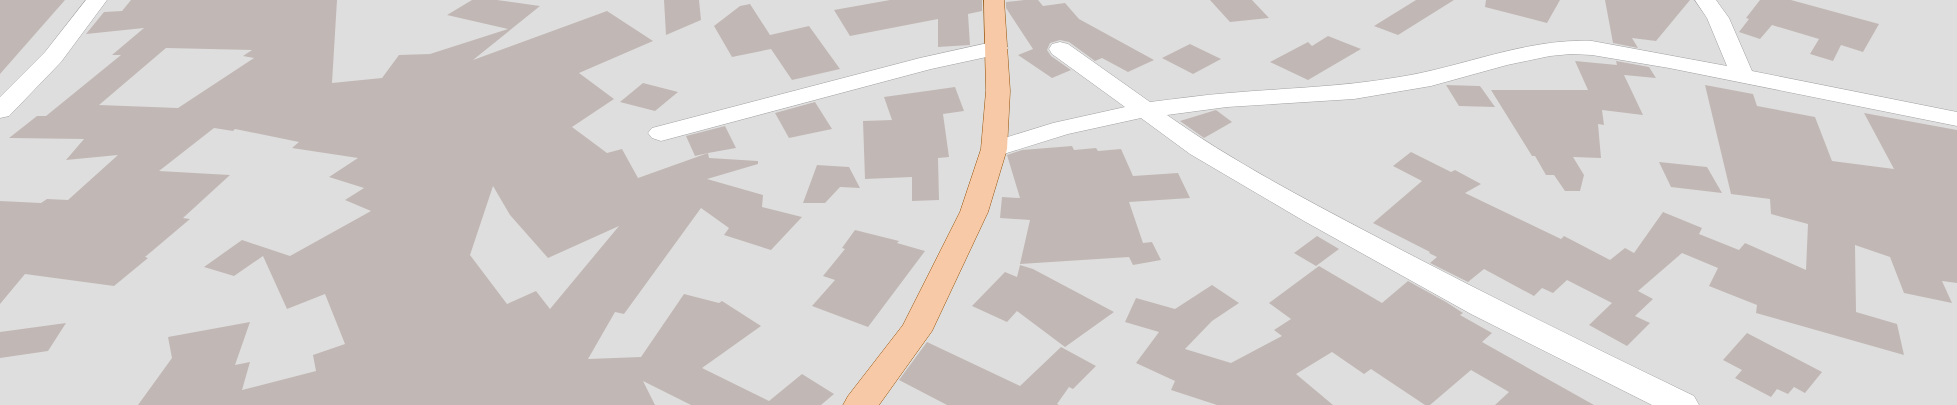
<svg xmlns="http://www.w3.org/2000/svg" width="1957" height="405" viewBox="0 0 1957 405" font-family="Cabin,sans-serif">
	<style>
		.residential { fill: #dfdede }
		.building { fill: #c1b8b5; fill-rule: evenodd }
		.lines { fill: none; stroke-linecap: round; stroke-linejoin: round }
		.minor-casing { stroke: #a2a2a2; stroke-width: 1 }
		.major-casing { stroke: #965308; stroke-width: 1 }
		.minor { fill: #fff; fill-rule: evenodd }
		.major { fill: #f7c9a6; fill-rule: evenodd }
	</style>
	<rect width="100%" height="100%" fill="#f1ede8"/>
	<!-- residential -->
	<rect class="residential" x="0" y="0" width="1957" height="405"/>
	<!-- building -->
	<g class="building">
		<path d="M0,0h65l-65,74z"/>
		<path d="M131,0h206l-5,83 50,-5 17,-23 31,-1 78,-25 -61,-14 25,-15h25l43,6 -67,54 134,-49 46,30 -74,32 35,26 -42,28 35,26 15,-4 16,29 70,-25 -13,3 -9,-20 39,-10 11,22 -28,5 1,5 49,3v3l-51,15 56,16 -1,12 40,10 -31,33 -47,-15 5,-7 -28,-20 -77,106 -9,-2 -27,47 53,-2 43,-63 35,9 3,-2 39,25 -59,42 67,33 33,-27 32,20 -13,11h-130l-48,-24 12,24h-517l34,-47 -4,-21 82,-15 -15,43 15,-3 -8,28 74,-19 -3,-16 32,-11 -20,-50 -38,15 -24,-53 -29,20 -30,-9 38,-27 48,16 81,-45 -26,-11 19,-12 -35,-11 29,-19 -66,-10 7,-6 -64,-13 -2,2 -19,-3 -55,43 71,4 -47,43 7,1 -45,38 3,1 -34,28 -89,-12 -25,30v-103l41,2 6,-4 21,1 50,-45 -52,5 18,-21 -75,-1 28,-22h9l75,-61h-9l32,-27 -58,6 18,-22 18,-1zM166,48l86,2 -9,6 11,2 -76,50 -79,-3zM493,186l17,29 38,43 71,-32 -69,83 -14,-18 -29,13 -37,-49z"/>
		<path d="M664,0h35l2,20 -35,15z"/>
		<path d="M890,0h92v11l-14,3 2,31 -32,2v-28l-88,17 -16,-26z"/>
		<path d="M1024,0h14l5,6 22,-3 14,16 75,41 -26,12 -26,-14 -7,3 -26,-19 -9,-2 -10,3 -3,7 4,6 20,14 -19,8 -34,-23 15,-6 -27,-41v-6z"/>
		<path d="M1210,0h42l17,18 -39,4z"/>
		<path d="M1416,0h38l-56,35 -24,-9z"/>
		<path d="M1486,0h74l-13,23 -62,-16z"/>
		<path d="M1605,0h85l-34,41 -24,-3 6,10 -25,-5z"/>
		<path d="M1760,0h31l88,24 -16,28 -22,-7 -8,16 -23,-7 9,-15 -47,-14 -12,14 -21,-7 10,-13 -3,-1z"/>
		<path d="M750,4l20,31 39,-9 31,43 -48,11 -21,-31 -39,8 -18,-31 26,-20z"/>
		<path d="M1328,36l33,13 -53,31 -38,-18 38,-20 4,4z"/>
		<path d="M1190,44l31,15 -28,15 -31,-16z"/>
		<path d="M1575,61l42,4 -1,-4 33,6 7,11 -32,-3 19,40 -41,-5 2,15 -6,-1 3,34 -28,-1 11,18 -4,16h-15l-11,-16h-8l-11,-19h-3l-41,-66h97z"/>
		<path d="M643,83l35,9 -23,19 -35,-9z"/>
		<path d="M1446,85l34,1 15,21 -36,-1z"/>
		<path d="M1705,85l48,9 4,12 58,11 17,44 62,8 -30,-56 93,17v153l-15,-2 10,22 -48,-10 -14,-36 -35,-12 1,67 41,12 7,31 -148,-42 1,-8 -48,-19 9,-18 -36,-15 -44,38 15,8 -18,17 15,7 -23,23 -38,-21 23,-22 -45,-23 -14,13 -11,-5 -8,8 -50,-27 -16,13 -38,-19 7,-6 -8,-4 1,-1 -57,-29 49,-42 -29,-15 18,-14 40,20 4,-2 26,14 -16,9 96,46 3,-3 46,24 15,-12 9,5 29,-41 39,16 -3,6 40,16 6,-7 61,27 2,-46 -37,-10 -1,-15 -39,-5z"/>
		<path d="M955,87l9,24 -21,3 6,43 -11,1 1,42 -27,1v-24l-47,2 -2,-58 29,-1 -8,-23z"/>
		<path d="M815,102l17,27 -43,9 -14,-25z"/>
		<path d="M1216,110l16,12 -28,16 -24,-17z"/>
		<path d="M1072,146l2,4 22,-2 2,3 23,-2 12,27 45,-3 12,25 -61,4 14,41 9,-1 9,18 -28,5 -4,-8 -109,7 10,-44 -30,-2 2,-21 18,1 -13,-43 15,-5z"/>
		<path d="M1659,162l48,5 15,26 -51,-6z"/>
		<path d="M817,165l32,2 11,21 -20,-1 -15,16h-22z"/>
		<path d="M855,230l44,11 -2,2 28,8 -57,76 -56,-21 23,-26 -12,-4 22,-27 -3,-1z"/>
		<path d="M1317,236l22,13 -23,17 -22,-13z"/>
		<path d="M1020,265l13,4 81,43 -49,35 -48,-36 -10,11 -35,-16 33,-34 12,5z"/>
		<path d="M1319,266l63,37 26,-22 38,21 17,11 -3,2 32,18 -10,9 112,63h-99l14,-13 -38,-22 -41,35h-5l-54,-36 -7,5 -32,-22 -36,22 37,31h-116l-46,-15 4,-9 -39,-18 23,-31 -34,-10 11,-24 39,11 37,-24 27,18 -27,18 -27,28 46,14 51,-27 -8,-6 17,-11 -22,-16z"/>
		<path d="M66,323l-18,28 -48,7v-26z"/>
		<path d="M1747,333l75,39 -17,21 -11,-6 -6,7 -11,-5 -6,8 -36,-19 7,-8 -19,-10z"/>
		<path d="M927,342l93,44 41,-39 35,19 -23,23 -4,-2 -12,17 2,1h-112l-48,-25z"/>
	</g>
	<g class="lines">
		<!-- minor casing -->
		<g class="minor-casing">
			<g id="minor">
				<path d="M86,0h21l-46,62 -52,54 -9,2v-21l45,-45z"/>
				<path d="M1695,0h21l13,18 23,53 205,41v14l-288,-58 -77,-13 -21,-1 -21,2 -43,9 -76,21 -77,13 -127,8 -60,8c65,46 136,83 206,120 106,56 213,109 321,161l5,9h-47l-181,-91 -167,-93 -114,-67 -49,-36 -73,16 -74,23 -9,-3 -4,-5 4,-5 68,-21 72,-16 -73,-53 -3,-5 3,-5 8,-2 8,2 82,58c26,-3 52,-7 79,-9 57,-5 113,-6 170,-16 64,-10 127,-39 193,-36l135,25 -20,-48z"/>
				<path d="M997,41l8,2 3,5 -3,5 -74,16 -270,72 -9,-3 -4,-5 4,-5 268,-70z"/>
			</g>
		</g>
		<!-- major casing -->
		<g class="major-casing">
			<path id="major" d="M984,0h20l6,91 -3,58 -19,63 -56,119 -53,74h-36l5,-9 55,-71 57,-113 21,-63 5,-58z"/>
		</g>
		<!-- minor -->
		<use href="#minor" class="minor"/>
		<!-- major -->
		<use href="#major" class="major"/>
	</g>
</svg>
